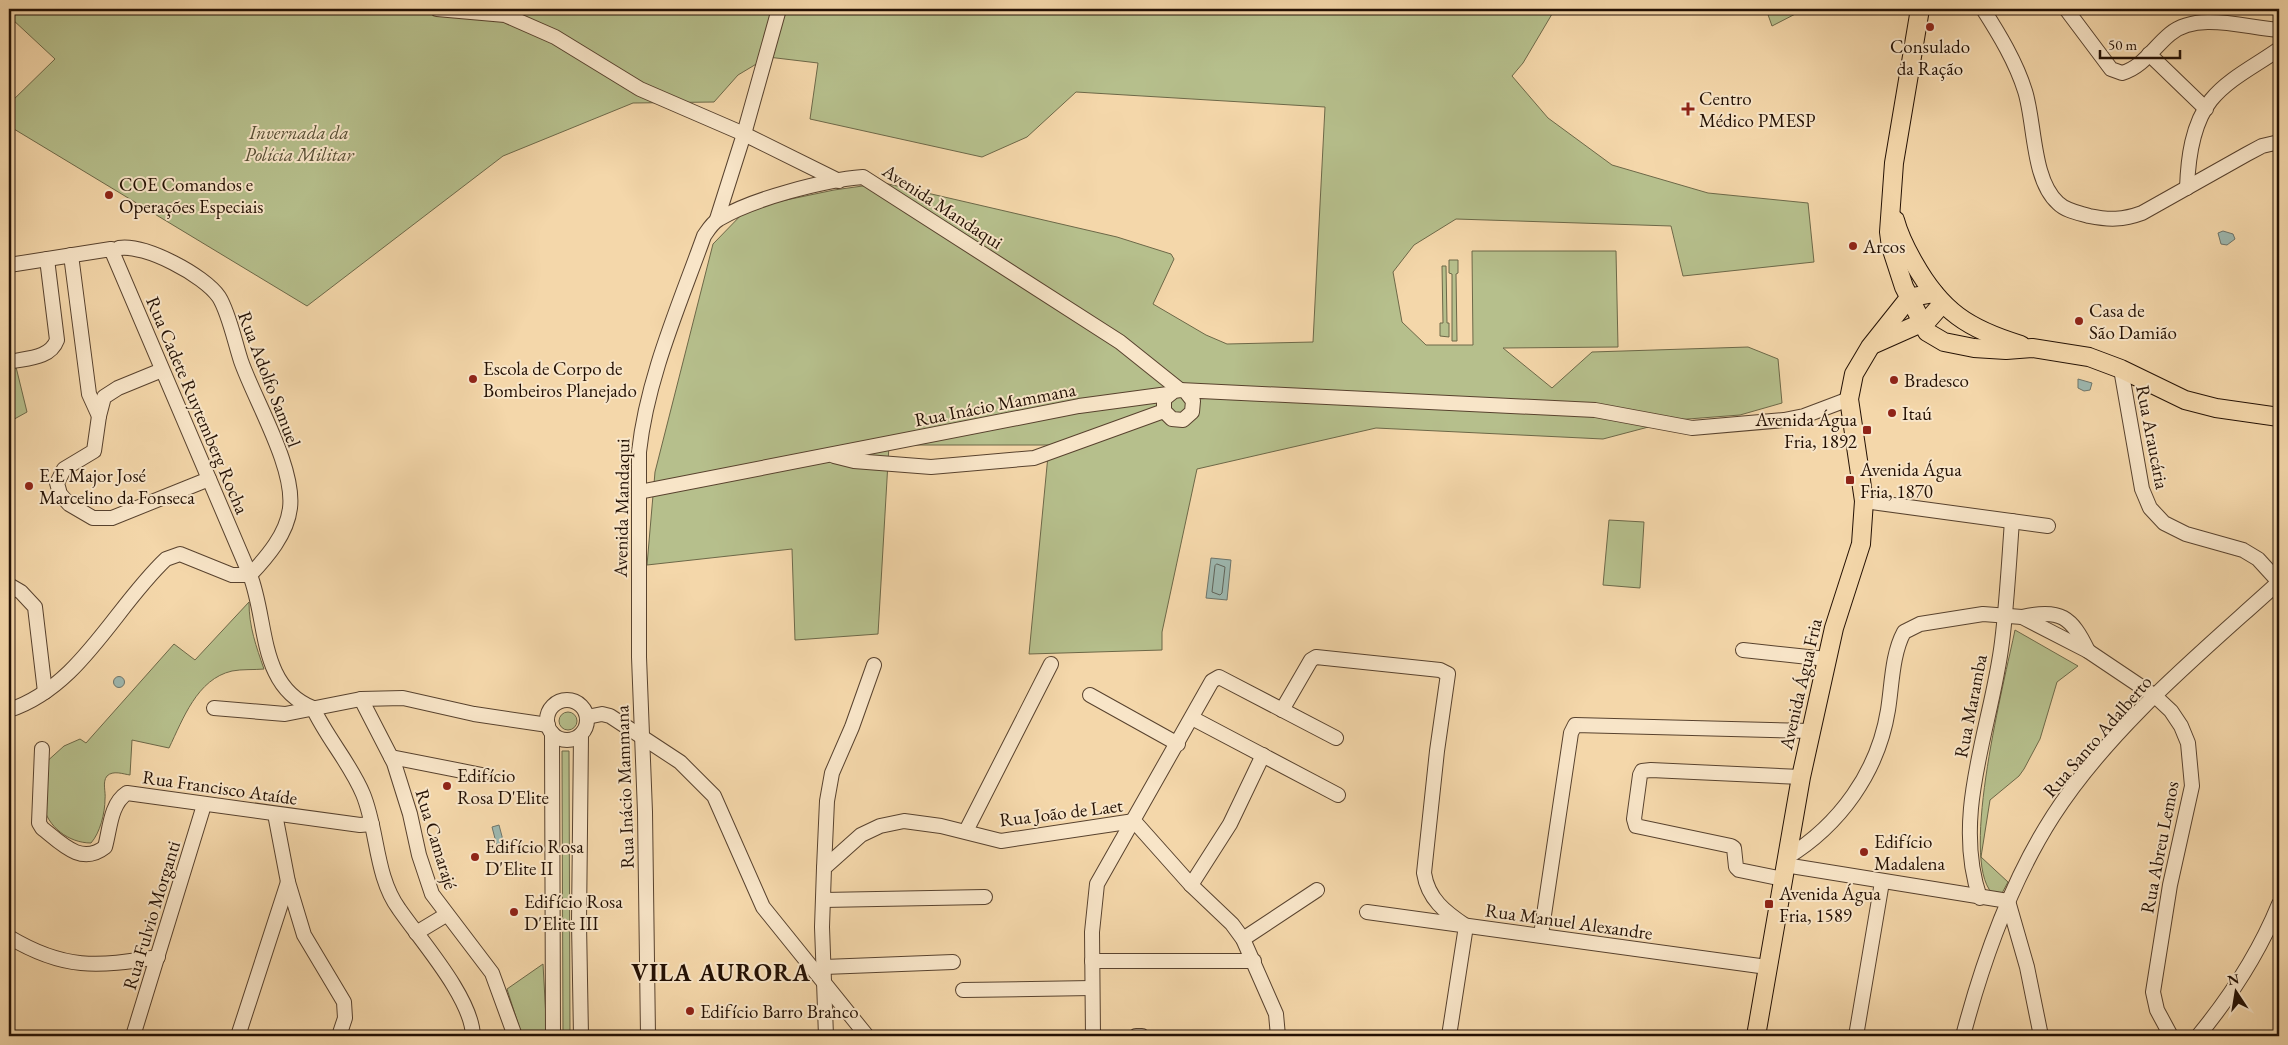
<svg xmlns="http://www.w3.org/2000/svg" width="2288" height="1045" viewBox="0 0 2288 1045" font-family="'EB Garamond',serif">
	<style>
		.green { fill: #b6bf8c; stroke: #6d6848 }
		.water { fill: #9db8b0; stroke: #6d756b }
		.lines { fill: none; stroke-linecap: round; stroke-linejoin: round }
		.shore { stroke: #60645a; stroke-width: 1 }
		.minor-casing { stroke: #58422e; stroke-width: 16 }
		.major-casing { stroke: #241104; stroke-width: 20 }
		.minor { stroke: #f8e5c8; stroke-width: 14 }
		.major { stroke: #f4d7aa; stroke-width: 18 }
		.poi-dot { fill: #8f2418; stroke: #f8e5c8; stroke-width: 2 }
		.labels { text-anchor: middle; stroke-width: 4; stroke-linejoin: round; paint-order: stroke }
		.poi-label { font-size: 19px; fill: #241104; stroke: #f8e5c8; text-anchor: start }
		.park-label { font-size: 19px; font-style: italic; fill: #574e34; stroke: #f8e5c8 }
		.street-label { font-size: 19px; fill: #241104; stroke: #f8e5c8 }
		.district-label { font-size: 24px; font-weight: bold; letter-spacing: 1px; fill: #241104; stroke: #f8e5c8 }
	</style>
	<rect width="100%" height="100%" fill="#f4d7aa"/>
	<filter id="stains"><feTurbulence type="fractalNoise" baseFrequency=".004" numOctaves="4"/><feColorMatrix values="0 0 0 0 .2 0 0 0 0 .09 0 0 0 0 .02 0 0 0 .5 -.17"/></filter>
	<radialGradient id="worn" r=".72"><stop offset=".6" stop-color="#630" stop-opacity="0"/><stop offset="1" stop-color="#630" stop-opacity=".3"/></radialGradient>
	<!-- green -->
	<g class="green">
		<path d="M9,9h1546l-32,54 -11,13 36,42 64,47 96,28 100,10 6,59 -131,14 -12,-50 -215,-7 -42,26 -21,27 9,50 24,23h47l-1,-94h144l2,96 -115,1 49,40 40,-36 156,-5 30,12 4,44 -42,12 -65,5 -72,19 -227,-11 -179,41 -35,163v18l-133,4 20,-209h-160l-11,189 -83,6 -3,-91 -145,16 8,-93 58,-228 35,-36 86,-18 50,-7 233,54 54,17 3,5 -21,45 53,31 21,9 86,-2 12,-235 -249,-15 -49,45 -45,20 -172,-38 8,-56 -50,-6 -30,18 -24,27 -81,1 -130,53 -196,150 -298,-180v-22l46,-45 -43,-40 -3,2z"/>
		<path d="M1766,9h39l-33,17z"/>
		<path d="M1449,260h9v13l-2,1 1,67h-5v-67l-3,-1z"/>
		<path d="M1442,266h4l1,57h2v14l-9,-1v-13h3z"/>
		<path d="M16,367l11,45 -18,10v-54z"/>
		<path d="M1609,520l35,2 -4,66 -37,-3z"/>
		<path d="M249,602c0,25 7,44 15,67 -10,1 -22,0 -32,2 -35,8 -49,48 -63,77l-37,-8 -2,35c-7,-1 -17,-5 -23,1 -5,6 -1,16 -2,23 0,14 -5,34 -14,44 -22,0 -44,-16 -48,-39 -2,-12 1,-27 1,-40l20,-18 16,-7 6,4 88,-99 21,16z"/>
		<path d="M2015,630l63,36 -21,16 -17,57 -16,30 -5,7 -29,24 -9,57 27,25 -7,13 -9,-2c-33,-35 13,-214 23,-263z"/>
		<circle cx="568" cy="721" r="9"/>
		<path d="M562,751h7l1,285h-7z"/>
		<path d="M543,964l4,72h-25l-15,-47z"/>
	</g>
	<!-- water -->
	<g class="water">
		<path d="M2223,231l10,3 2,5 -8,6 -6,-1 -3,-11z"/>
		<path d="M2078,379l14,4 -2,7 -6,1 -6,-3z"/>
		<path d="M1211,558l20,2 -4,40 -21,-2z"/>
		<circle cx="119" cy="682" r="5.5"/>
		<path d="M499,825l5,19 -7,2 -5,-19z"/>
	</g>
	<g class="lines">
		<!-- shore -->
		<path class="shore" d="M1217,564l8,3 -3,26 -2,2 -8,-3 3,-26z"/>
		<!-- minor casing -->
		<g class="minor-casing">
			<g id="minor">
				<path d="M437,9l68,6 50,22 85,52 104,45 95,47"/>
				<path d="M1983,9c16,25 33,53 42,82 10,31 7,89 33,112 8,8 21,10 31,13 20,4 34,4 53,-3l105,-59 15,-8 17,-4"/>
				<path d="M2066,9l45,60 11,4c21,-6 32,-26 48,-39 28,-23 76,-6 109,-4"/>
				<path d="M2149,54l57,55"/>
				<path d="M2187,188c1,-29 5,-64 24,-88 18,-22 46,-35 68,-51"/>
				<path d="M717,219l27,-85 35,-125"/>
				<path d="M119,248c26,-4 85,27 100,49 10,16 16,46 22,64 14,40 54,106 49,147 -3,26 -23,49 -40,67"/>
				<path d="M71,255l18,139 10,22"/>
				<path d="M9,265l102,-16 139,326c18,46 8,111 63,133"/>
				<path d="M9,362c17,-4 41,-3 48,-22l-10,-81"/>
				<path d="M2121,369l21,120 8,19 14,15 22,11 57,16 15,9 21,23"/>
				<path d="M162,370l-44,18 -14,9 -5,19 -5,35 -30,18 -7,14 3,11 9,10 24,14h19l97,-39"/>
				<path d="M1186,392l7,9 -1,11 -9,8 -11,-1 -8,-8v-12l10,-8 6,-1 415,20 97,18 92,-8 20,-4 45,-17"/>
				<path d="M834,456l20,5 77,6 103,-9 130,-47"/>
				<path d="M639,492l440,-86 89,-12"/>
				<path d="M1864,501l184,25"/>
				<path d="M9,585l12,7 14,15 10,85"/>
				<path d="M2022,617c38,-9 50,0 66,34"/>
				<path d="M1743,650l84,9"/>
				<path d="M1090,695l88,49"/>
				<path d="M361,699l33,64 16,51 9,41 13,39 60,79 23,63"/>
				<circle cx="567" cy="720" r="20"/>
				<path d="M214,708l71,6 76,-15 42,-1 71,16 74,11"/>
				<path d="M313,708c14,30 37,55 50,86 15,36 12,82 36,115 22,32 73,89 74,127"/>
				<path d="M9,710c71,-23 105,-102 157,-151l14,-5 52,21h18"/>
				<path d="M1282,710l29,-50 5,-3 124,13 8,4 -11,77 -13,122c4,26 21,39 42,53l-17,110"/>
				<path d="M587,717l15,-3 8,2 70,46 34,34 49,111 104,129"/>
				<path d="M1192,718l146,77"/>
				<path d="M552,733l1,303"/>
				<path d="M42,749l-3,74 3,5c19,15 39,38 63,19 5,-17 5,-43 22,-54l233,32 12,-1"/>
				<path d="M391,757l91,18"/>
				<path d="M275,814l13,68 16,53 40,67 1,16 -6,18"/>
				<path d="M1134,821l57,64 41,39 11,15 33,75 2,22"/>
				<path d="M966,831l85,-167"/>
				<path d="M1786,858c54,-33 92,-86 102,-148 4,-25 4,-56 16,-78l16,-8 63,-10 39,3 66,34 67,45 16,15 10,15 7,17 4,43 -22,99 -17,107 4,18 14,26"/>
				<path d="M1785,865l223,36 19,66 14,69"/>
				<path d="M824,868l3,-67 5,-28 20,-46 22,-62"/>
				<path d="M1783,879l-44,-9 -3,-3 -2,-19 -3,-2 -95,-20 -2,-7 6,-44 2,-4 9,-1 150,7"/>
				<path d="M1191,885l39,-61 33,-69"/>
				<path d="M1980,898c-29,-84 12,-172 22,-256 5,-40 7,-81 10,-121"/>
				<path d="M823,900l162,-3"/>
				<path d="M1367,912l400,55"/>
				<path d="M416,933l30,-18"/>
				<path d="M1541,935l30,-202 4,-8 236,6"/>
				<path d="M9,937c55,33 88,30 149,20"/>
				<path d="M1243,939l74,-49"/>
				<path d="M1092,961h162"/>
				<path d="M824,967l129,-5"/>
				<path d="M963,990l129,-2"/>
				<path d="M133,1036l71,-231"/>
				<path d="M238,1036l50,-154"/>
				<path d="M581,1036l-2,-113 2,-188"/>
				<path d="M648,1036l-3,-224 -6,-155v-205c8,-74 40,-146 65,-216 4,-6 8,-13 15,-17 33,-20 105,-39 144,-42l257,165 60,48"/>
				<path d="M826,1036l-4,-109 2,-59 37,-33 19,-9 24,-5 37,5 60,15 133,-20"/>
				<path d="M1093,1036l-1,-104 5,-48 115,-203 7,-4 117,61"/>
				<path d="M1136,1036h6"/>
				<path d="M1856,1036l26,-154"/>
				<path d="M1963,1036c20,-76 47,-153 90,-220 58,-90 148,-163 226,-234"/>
				<path d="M2198,1036c33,-40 61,-83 81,-132"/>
			</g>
		</g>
		<!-- major casing -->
		<g class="major-casing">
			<g id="major">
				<path d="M1920,9l-26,154 -5,69 2,15 13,40 23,45 17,10 30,6 32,2 26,-2 57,9 32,12 64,31 31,8 63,9"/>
				<path d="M1895,220c4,15 11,29 19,43 27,48 54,66 107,82"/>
				<path d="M1874,344l54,-24 14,-16"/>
				<path d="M1756,1036l45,-259 33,-149 27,-84 3,-43 -15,-102 5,-25 16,-27 35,-44 13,-7 16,-3"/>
			</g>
		</g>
		<!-- minor -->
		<use href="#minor" class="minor"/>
		<!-- major -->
		<use href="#major" class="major"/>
	</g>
	<!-- markers -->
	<g class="poi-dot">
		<circle cx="1930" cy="27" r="5"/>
		<path d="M1685.5 101.5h5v5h5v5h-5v5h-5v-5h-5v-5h5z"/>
		<circle cx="109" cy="195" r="5"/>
		<circle cx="1853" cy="246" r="5"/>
		<circle cx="2079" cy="321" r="5"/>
		<circle cx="473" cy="379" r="5"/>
		<circle cx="1894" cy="380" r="5"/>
		<circle cx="1892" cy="413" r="5"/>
		<rect x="1862" y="425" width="10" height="10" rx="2.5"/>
		<rect x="1845" y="475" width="10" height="10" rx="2.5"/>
		<circle cx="29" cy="486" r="5"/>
		<circle cx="447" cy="786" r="5"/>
		<circle cx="1864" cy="852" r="5"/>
		<circle cx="475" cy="857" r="5"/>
		<rect x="1764" y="899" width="10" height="10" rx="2.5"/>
		<circle cx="514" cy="912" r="5"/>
		<circle cx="690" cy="1011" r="5"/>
	</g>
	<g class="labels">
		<!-- poi labels -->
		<g class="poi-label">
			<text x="1930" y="53" text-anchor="middle">Consulado<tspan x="1930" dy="22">da Ração</tspan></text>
			<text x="1699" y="105">Centro<tspan x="1699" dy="22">Médico PMESP</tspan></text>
			<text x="119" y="191">COE Comandos e<tspan x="119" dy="22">Operações Especiais</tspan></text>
			<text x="1863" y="253">Arcos</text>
			<text x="2089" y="317">Casa de<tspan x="2089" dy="22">São Damião</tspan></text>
			<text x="483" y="375">Escola de Corpo de<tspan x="483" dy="22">Bombeiros Planejado</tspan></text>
			<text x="1904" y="387">Bradesco</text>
			<text x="1902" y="420">Itaú</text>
			<text x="1857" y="426" text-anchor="end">Avenida Água<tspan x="1857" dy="22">Fria, 1892</tspan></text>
			<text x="1860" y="476">Avenida Água<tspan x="1860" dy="22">Fria, 1870</tspan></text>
			<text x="39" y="482">E.E Major José<tspan x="39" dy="22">Marcelino da Fonseca</tspan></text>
			<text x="457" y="782">Edifício<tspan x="457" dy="22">Rosa D'Elite</tspan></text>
			<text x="1874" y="848">Edifício<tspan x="1874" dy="22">Madalena</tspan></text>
			<text x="485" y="853">Edifício Rosa<tspan x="485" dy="22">D'Elite II</tspan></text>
			<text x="1779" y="900">Avenida Água<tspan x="1779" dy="22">Fria, 1589</tspan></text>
			<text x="524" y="908">Edifício Rosa<tspan x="524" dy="22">D'Elite III</tspan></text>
			<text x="700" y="1018">Edifício Barro Branco</text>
		</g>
		<!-- park labels -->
		<g class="park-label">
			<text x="299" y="139">Invernada da<tspan x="299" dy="22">Polícia Militar</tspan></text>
		</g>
		<!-- street labels -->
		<g class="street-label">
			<text transform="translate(943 206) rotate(33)" y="7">Avenida Mandaqui</text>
			<text transform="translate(270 379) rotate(69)" y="7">Rua Adolfo Samuel</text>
			<text transform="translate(995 404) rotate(-11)" y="7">Rua Inácio Mammana</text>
			<text transform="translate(198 405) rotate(67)" y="7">Rua Cadete Ruytemberg Rocha</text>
			<text transform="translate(2153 437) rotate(79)" y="7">Rua Araucária</text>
			<text transform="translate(621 508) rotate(-89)" y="7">Avenida Mandaqui</text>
			<text transform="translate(1800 684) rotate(-77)" y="7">Avenida Água Fria</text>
			<text transform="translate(1970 706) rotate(-79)" y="7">Rua Maramba</text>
			<text transform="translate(2097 736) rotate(-49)" y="7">Rua Santo Adalberto</text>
			<text transform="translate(220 787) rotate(8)" y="7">Rua Francisco Ataíde</text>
			<text transform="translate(624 787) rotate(-92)" y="7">Rua Inácio Mammana</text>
			<text transform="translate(1061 812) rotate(-7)" y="7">Rua João de Laet</text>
			<text transform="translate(437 839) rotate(73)" y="7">Rua Camarajé</text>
			<text transform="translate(2159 847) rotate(-79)" y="7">Rua Abreu Lemos</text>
			<text transform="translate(151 915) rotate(-73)" y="7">Rua Fulvio Morganti</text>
			<text transform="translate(1569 921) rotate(8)" y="7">Rua Manuel Alexandre</text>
		</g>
		<!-- district labels -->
		<g class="district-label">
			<text x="721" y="981">VILA AURORA</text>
		</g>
	</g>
	<!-- margin -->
	<rect width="2288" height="1045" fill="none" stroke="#f4d7aa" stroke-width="30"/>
	<rect x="10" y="10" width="2268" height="1025" fill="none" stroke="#241104" stroke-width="2.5"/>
	<rect x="15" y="15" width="2258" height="1015" fill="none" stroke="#241104"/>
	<!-- north arrow -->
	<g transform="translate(2236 992) rotate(348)" stroke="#f8e5c8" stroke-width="4" paint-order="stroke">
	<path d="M0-4L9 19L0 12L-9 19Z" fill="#241104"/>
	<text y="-8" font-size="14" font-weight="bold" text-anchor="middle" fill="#241104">N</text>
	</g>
	<!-- scale -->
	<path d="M2100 50v8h80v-8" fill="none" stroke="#241104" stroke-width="2.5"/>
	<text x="2108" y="50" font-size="15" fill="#241104" stroke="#f8e5c8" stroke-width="4" paint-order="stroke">50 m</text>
	<rect width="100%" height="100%" filter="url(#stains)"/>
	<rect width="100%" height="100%" fill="url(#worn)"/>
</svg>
